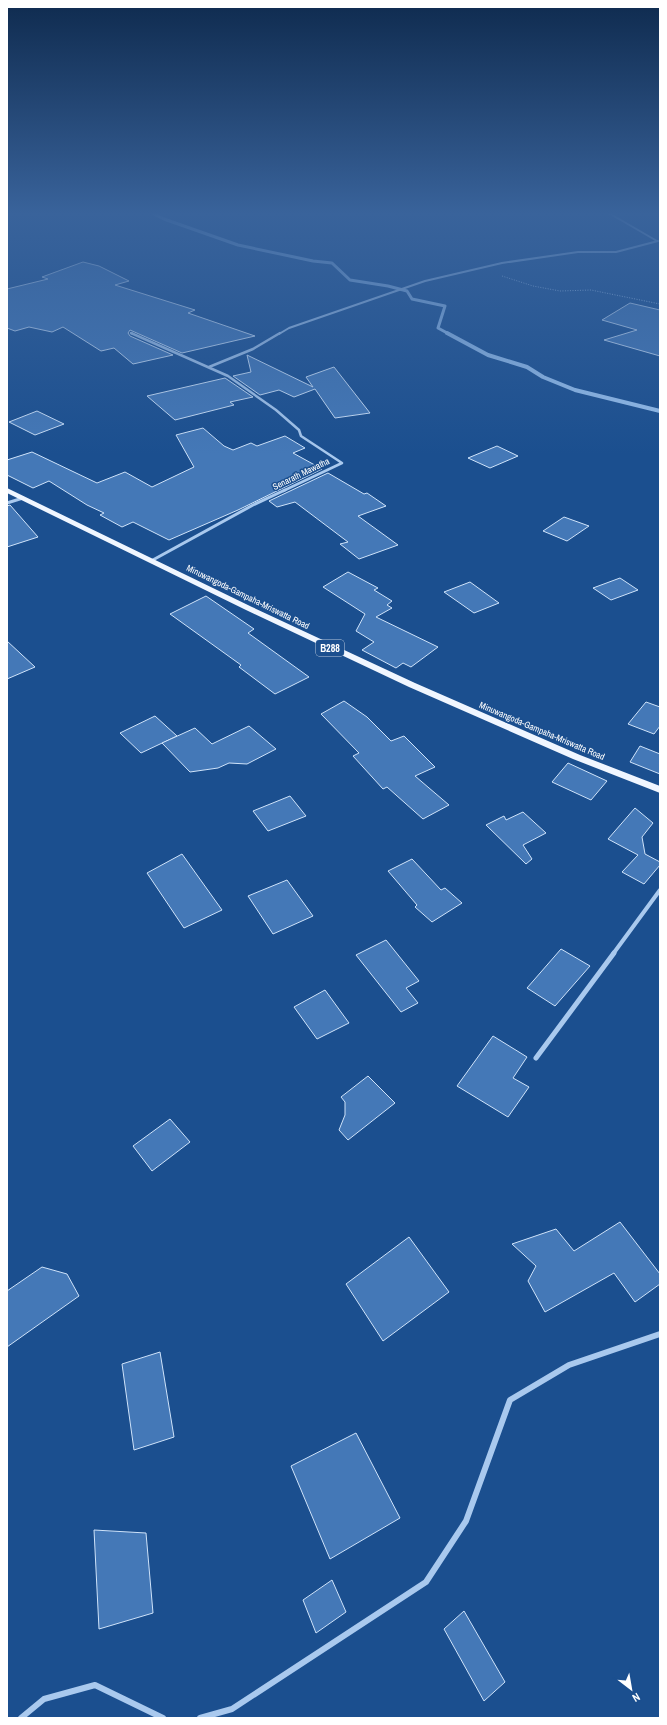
<svg xmlns="http://www.w3.org/2000/svg" width="667" height="1725" viewBox="0 0 667 1725" font-family="'Archivo Narrow',sans-serif">
	<style>
		.lines { fill: none; stroke-linecap: round; stroke-linejoin: round }
		.stream-far1 { stroke: #9cc4f0; stroke-width: 3 }
		.stream { stroke: #9cc4f0; stroke-width: 4 }
		.building { fill: #4478b7; stroke: #cfe3fa }
		.path { stroke: #a9c9ee; stroke-width: 1; stroke-dasharray: 1 1.5; stroke-linecap: butt }
		.minor-far5 { stroke: #a9c9ee; stroke-width: 2 }
		.minor-far4 { stroke: #a9c9ee; stroke-width: 2.5 }
		.minor-far3 { stroke: #a9c9ee; stroke-width: 3 }
		.minor-far2 { stroke: #a9c9ee; stroke-width: 4 }
		.minor-far1 { stroke: #a9c9ee; stroke-width: 5 }
		.minor { stroke: #a9c9ee; stroke-width: 6 }
		.primary { fill: #f0f6ff; fill-rule: evenodd }
		.labels { text-anchor: middle; stroke-width: 3; stroke-linejoin: round; paint-order: stroke }
		.far-street-label { font-size: 9px; fill: #fff; stroke: #1b4f8f }
		.shield { fill: #1b4f8f; stroke: #bbcadd; stroke-width: 1 }
		.shield-label { font-size: 10px; font-weight: bold; fill: #fff }
	</style>
	<rect width="100%" height="100%" fill="#1b4f8f"/>
	<g class="lines">
		<!-- stream-far1 -->
		<path class="stream-far1" d="M150,212l14,7 74,26 75,16 19,2 18,17 38,6 19,5 5,8 33,7 -7,22 11,6"/>
		<!-- stream -->
		<path class="stream" d="M447,333l41,22 39,12 16,10 32,13 85,21"/>
	</g>
	<!-- building -->
	<g class="building">
		<path d="M83,262l16,4 30,15 -14,4 80,25 -7,3 67,23 -73,17 -52,-23 -2,3 2,3 43,19 -40,9 -19,-16 -13,3 -38,-24 -11,5 -23,-5 -14,4 -8,-3v-39l41,-10 -6,-2z"/>
		<path d="M630,303l30,7v46l-56,-16 33,-10 -35,-10z"/>
		<path d="M247,355l66,32 -7,-10 28,-10 36,46 -35,5 -20,-29 -21,8 -15,-7 -19,5 -27,-19 18,-4z"/>
		<path d="M225,378l28,19 -23,5 4,3 -59,15 -28,-24z"/>
		<path d="M37,411l27,13 -29,11 -26,-13z"/>
		<path d="M203,428l21,18 9,4 18,-7 6,3 28,-10 20,12 -12,5 29,16 -84,41 -69,30 -36,-18 -11,5 -22,-12 4,-2 -17,-8 -38,-24 -16,7 -26,-13v-15l25,-8 65,31 28,-11 27,15 42,-20 -18,-32z"/>
		<path d="M497,446l21,10 -28,12 -22,-10z"/>
		<path d="M328,473l36,21 3,-1 19,13 -28,10 40,29 -39,14 -19,-15 8,-2 -53,-40 -18,5 -8,-6z"/>
		<path d="M10,505l28,32 -31,10v-41z"/>
		<path d="M564,517l25,9 -22,15 -24,-10z"/>
		<path d="M348,572l30,16 -4,2 18,11 -5,4 5,3 -16,9 62,30 -27,20 -8,-4 -7,5 -34,-18 12,-8 -18,-11 9,-17 -42,-27z"/>
		<path d="M620,578l18,12 -27,10 -18,-12z"/>
		<path d="M470,582l29,21 -25,10 -30,-21z"/>
		<path d="M206,596l48,33 -6,4 61,44 -34,17 -36,-27 2,-2 -71,-51z"/>
		<path d="M7,641l28,26 -28,12z"/>
		<path d="M344,701l23,16 24,24 13,-5 31,31 -20,9 34,29 -26,14 -36,-32 -4,2 -30,-33 6,-3 -38,-39z"/>
		<path d="M646,702l14,5v19l-6,8 -26,-10z"/>
		<path d="M155,716l22,20 -36,17 -21,-20z"/>
		<path d="M249,726l27,23 -29,15 -18,-1 -11,5 -28,4 -28,-29 33,-15 17,16z"/>
		<path d="M640,746l20,8v20l-30,-12z"/>
		<path d="M568,763l39,18 -16,19 -39,-18z"/>
		<path d="M290,796l16,20 -38,15 -15,-20z"/>
		<path d="M635,808l18,15 -11,14 3,17 15,8v3l-16,19 -22,-12 16,-17 -30,-16z"/>
		<path d="M523,812l23,21 -23,12 9,14 -6,5 -40,-39 18,-9 2,4z"/>
		<path d="M182,854l40,56 -38,18 -37,-55z"/>
		<path d="M412,859l29,31 4,-2 17,15 -30,19 -17,-15 2,-2 -29,-34z"/>
		<path d="M287,880l26,36 -40,18 -25,-38z"/>
		<path d="M386,940l33,41 -13,7 12,15 -17,9 -45,-57z"/>
		<path d="M561,949l29,17 -35,40 -28,-18z"/>
		<path d="M325,990l24,33 -32,16 -23,-32z"/>
		<path d="M493,1036l34,21 -14,21 16,9 -21,30 -51,-31z"/>
		<path d="M368,1076l27,27 -47,37 -9,-10 6,-15v-13l-4,-5z"/>
		<path d="M170,1119l20,23 -38,29 -19,-25z"/>
		<path d="M620,1222l40,52v10l-25,18 -21,-29 -69,39 -17,-31 8,-15 -24,-22 44,-15 18,22z"/>
		<path d="M409,1237l40,55 -66,49 -37,-57z"/>
		<path d="M42,1267l25,7 12,22 -72,51v-56z"/>
		<path d="M160,1352l14,85 -40,13 -12,-86z"/>
		<path d="M356,1433l44,85 -70,41 -39,-93z"/>
		<path d="M94,1530l52,3 7,80 -54,16z"/>
		<path d="M332,1580l14,32 -30,21 -13,-33z"/>
		<path d="M464,1611l41,71 -21,19 -40,-72z"/>
	</g>
	<g class="lines">
		<!-- path -->
		<path class="path" d="M502,276l31,10 27,5 31,-1 69,14"/>
		<!-- minor-far5 -->
		<g class="minor-far5">
			<path d="M607,212l50,29"/>
			<path d="M131,333l2,1"/>
			<path d="M279,334l10,-6 136,-47 77,-18 76,-11h38l42,-11"/>
		</g>
		<!-- minor-far4 -->
		<g class="minor-far4">
			<path d="M131,333l97,43 48,34 23,20 2,6 41,27 -59,28"/>
			<path d="M209,367l44,-18 27,-16"/>
		</g>
		<!-- minor-far3 -->
		<g class="minor-far3">
			<path d="M7,503l16,-5"/>
			<path d="M151,561l102,-56 32,-15"/>
		</g>
		<!-- minor-far2 -->
		<path class="minor-far2" d="M613,954l47,-64"/>
		<!-- minor-far1 -->
		<path class="minor-far1" d="M536,1058l78,-105"/>
		<!-- minor -->
		<g class="minor">
			<path d="M21,1718l23,-19 51,-14 68,33"/>
			<path d="M200,1718l32,-9 194,-127 40,-61 44,-121 59,-35 91,-31"/>
		</g>
		<!-- primary -->
		<path class="primary" d="M7,488l245,119 163,76 165,72 80,31v7l-87,-34 -164,-72 -163,-77 -239,-117z"/>
	</g>
	<!-- sky -->
	<linearGradient id="sky" x2="0" y2="1"><stop stop-color="#0f2b4f"/><stop offset="0.47" stop-color="#39639b"/><stop offset="1" stop-color="#39639b" stop-opacity="0"/></linearGradient>
	<rect width="667" height="454" fill="url(#sky)"/>
	<g class="labels">
		<!-- far-street labels -->
		<g class="far-street-label">
			<text transform="translate(301 474) rotate(-26)" y="3">Senarath Mawatha</text>
			<text transform="translate(248 597) rotate(26)" y="3">Minuwangoda-Gampaha-Mriswatta Road</text>
			<text transform="translate(542 731) rotate(23)" y="3">Minuwangoda-Gampaha-Mriswatta Road</text>
		</g>
		<!-- shield labels -->
		<rect class="shield" x="316" y="640" width="28" height="16" rx="3"/>
		<g class="shield-label">
			<text x="330" y="652">B288</text>
		</g>
	</g>
	<!-- border -->
	<rect width="667" height="1725" fill="none" stroke="#ffffff" stroke-width="16"/>
	<!-- north arrow -->
	<g transform="translate(631 1689) rotate(149)" stroke="#1b4f8f" stroke-width="3" paint-order="stroke">
	<path d="M0-3L7 15L0 10L-7 15Z" fill="#ffffff"/>
	<text y="-6" font-size="11" font-weight="bold" text-anchor="middle" fill="#ffffff">N</text>
	</g>
</svg>
